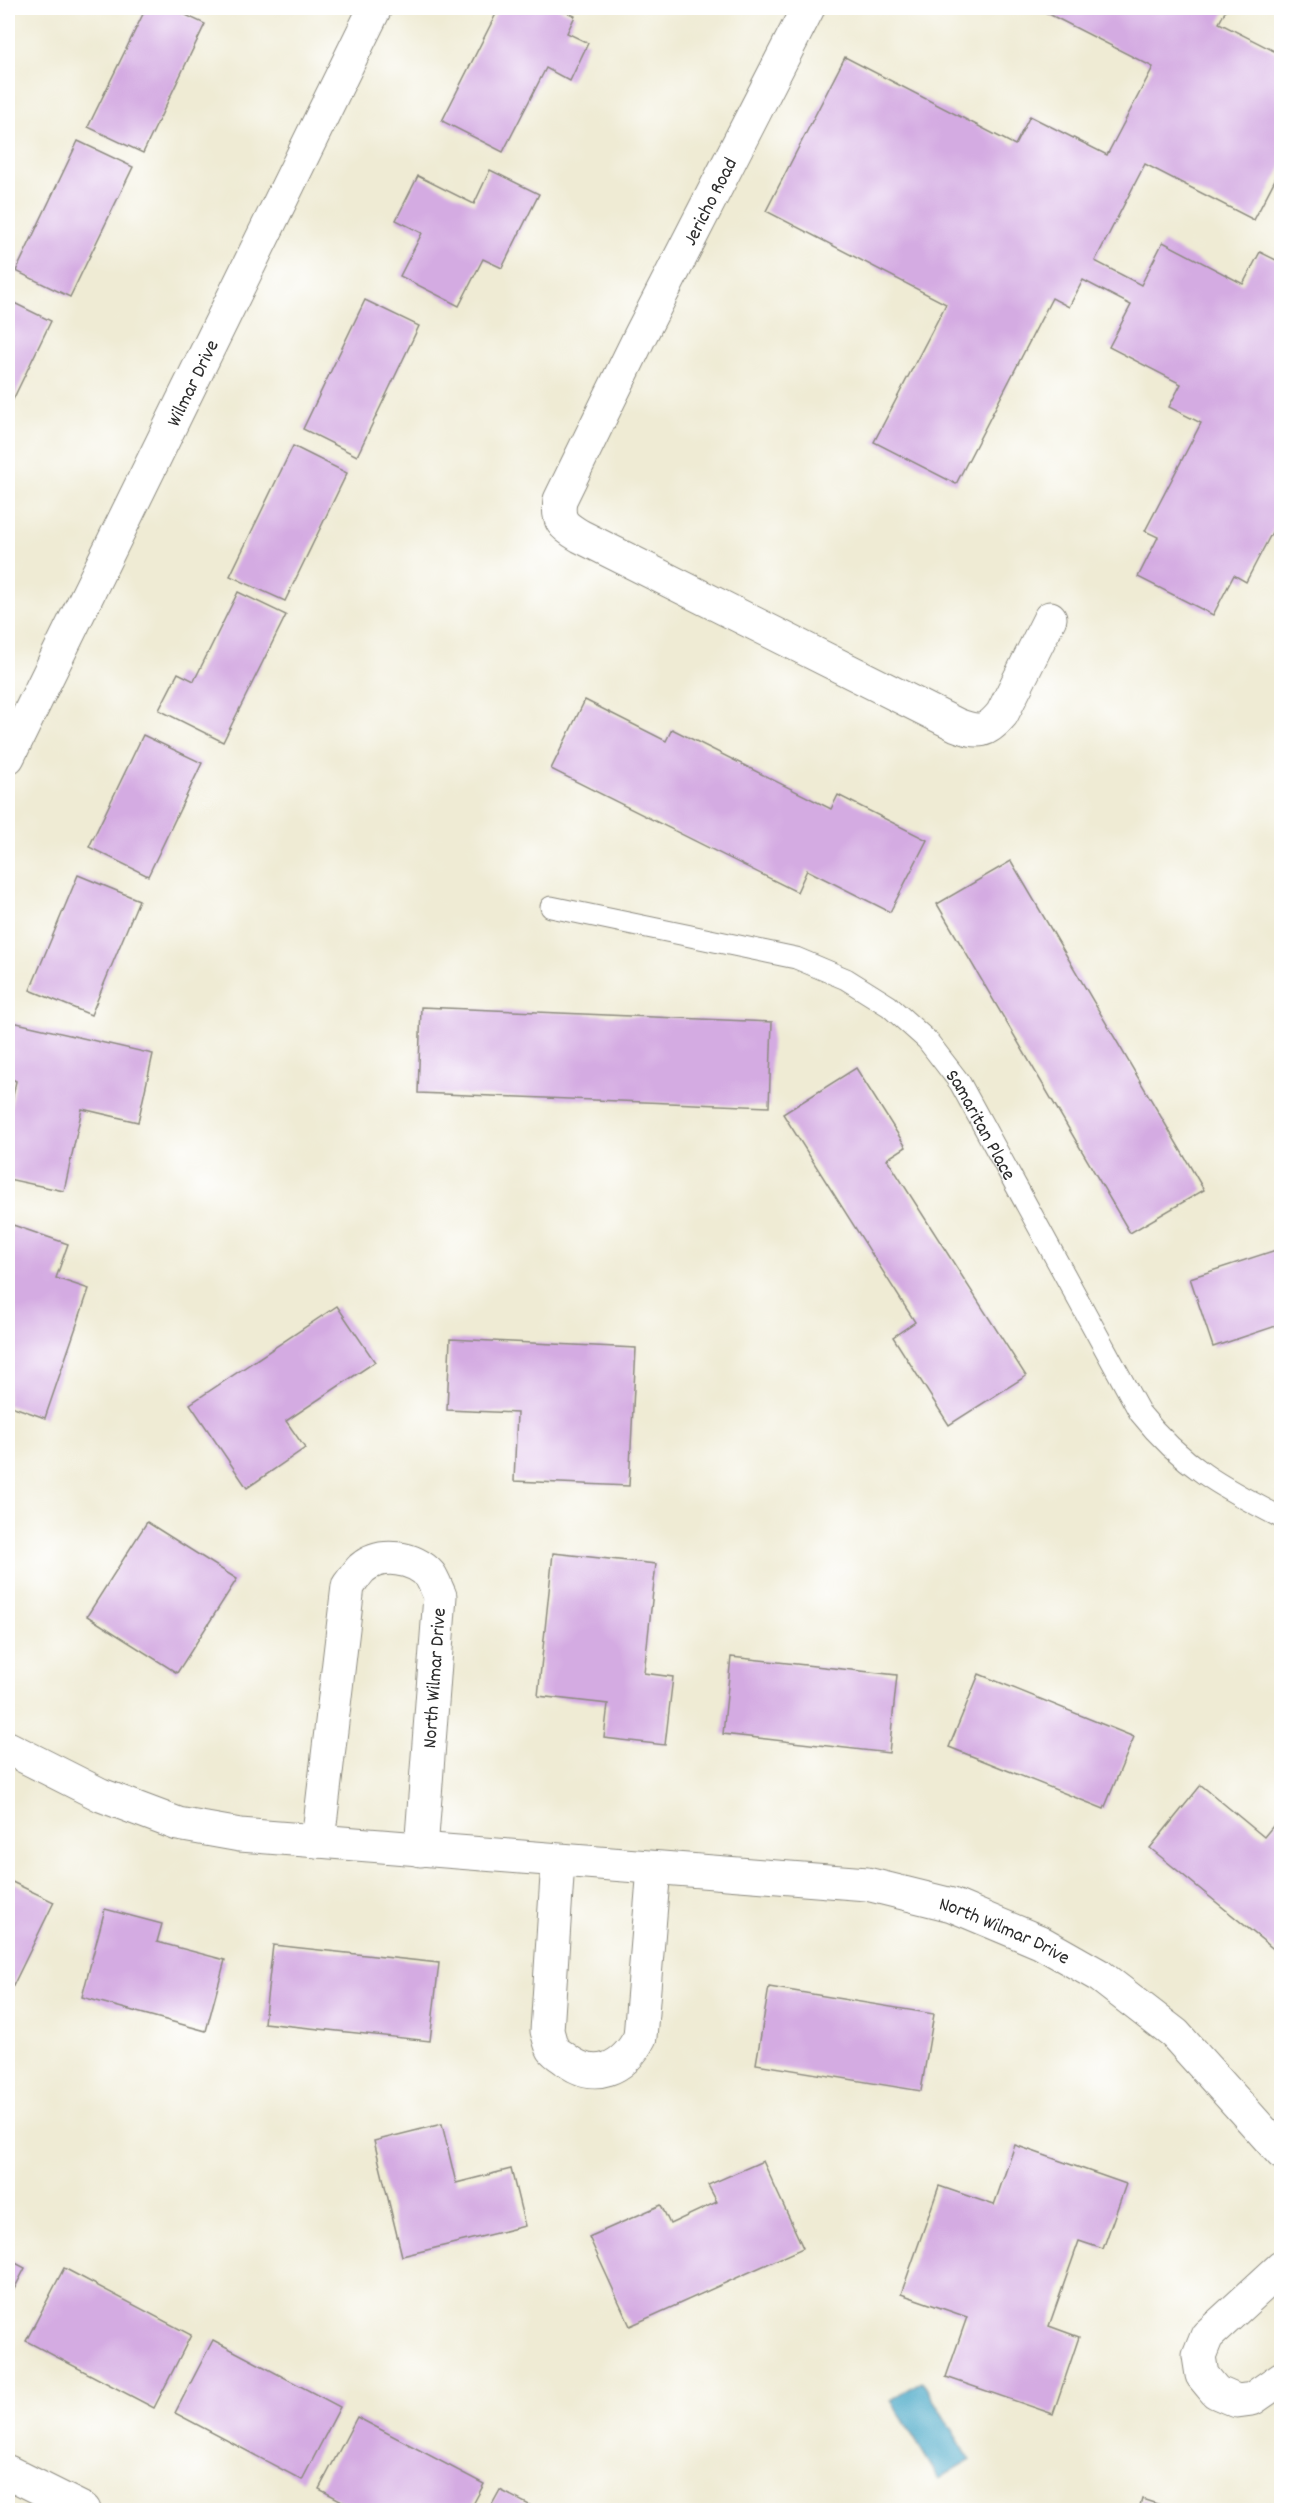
<svg xmlns="http://www.w3.org/2000/svg" width="1289" height="2518" viewBox="0 0 1289 2518" font-family="Dekko,sans-serif">
	<style>
		.water { fill: #47a7c6; stroke: #396978; stroke-width: 1.5 }
		.building { fill: #d4abe2 }
		.lines { fill: none; stroke-linecap: round; stroke-linejoin: round }
		.service-casing { stroke: #8d8b80; stroke-width: 23 }
		.minor-casing { stroke: #8d8b80; stroke-width: 35 }
		.service { stroke: #fff; stroke-width: 21 }
		.minor { stroke: #fff; stroke-width: 33 }
		.labels { text-anchor: middle; stroke-width: 6; stroke-linejoin: round; paint-order: stroke }
		.street-label { font-size: 20px; fill: #2b2b2b; stroke: #fff }
	</style>
	<rect width="100%" height="100%" fill="#fff"/>
	<filter id="ink" filterUnits="userSpaceOnUse"><feTurbulence type="fractalNoise" baseFrequency=".0167" numOctaves="2"/><feDisplacementMap in="SourceGraphic" scale="12" xChannelSelector="R" yChannelSelector="G"/><feConvolveMatrix kernelMatrix="1 2 1 2 8 2 1 2 1" color-interpolation-filters="sRGB"/></filter>
	<filter id="wash" filterUnits="userSpaceOnUse"><feTurbulence type="fractalNoise" baseFrequency=".008" numOctaves="4" result="noise"/><feDisplacementMap in="SourceGraphic" scale="24" xChannelSelector="R" yChannelSelector="G"/><feGaussianBlur stdDeviation="1.35" result="paint"/><feColorMatrix in="noise" values="0 0 0 0 0 0 0 0 0 0 0 0 0 0 0 0 0 1.4 0 .05"/><feComposite in="paint" operator="in"/></filter>
	<g filter="url(#wash)">
		<rect width="100%" height="100%" fill="#efebd4"/>
		<!-- water -->
		<path class="water" d="M922,2381l48,79 -31,19 -48,-79z"/>
		<g id="blocks">
			<!-- building -->
			<g class="building">
				<path d="M146,8h25l34,16 -62,129 -55,-26z"/>
				<path d="M499,8h59l17,8 -8,17 21,10 -18,38 -24,-13 -43,84 -61,-31z"/>
				<path d="M1037,8h190l-8,15 63,32v111l-28,54 -109,-56 -50,97 46,24 22,-43 80,42 17,-32 22,11v250l-36,69 -12,-7 -21,40 -75,-38 20,-40 -13,-6 56,-108 -32,-16 12,-23 -72,-37 22,-42 -48,-25 -14,27 -17,-9 -96,186 -82,-42 72,-138 -180,-93 79,-154 170,88 15,-29 77,39 46,-88z"/>
				<path d="M78,141l55,26 -63,130 -54,-26z"/>
				<path d="M490,170l49,24 -37,74 -19,-9 -24,47 -59,-30 22,-43 -26,-13 22,-44 56,28z"/>
				<path d="M8,300l43,21 -43,89z"/>
				<path d="M365,300l54,26 -62,130 -54,-27z"/>
				<path d="M293,446l54,27 -62,128 -55,-25z"/>
				<path d="M238,592l48,23 -63,127 -64,-32 19,-37 16,8z"/>
				<path d="M585,700l81,41 6,-12 159,80 7,-14 89,45 -37,72 -83,-42 -10,22 -246,-123z"/>
				<path d="M143,735l59,28 -54,113 -59,-29z"/>
				<path d="M1011,861l193,329 -74,43 -193,-329z"/>
				<path d="M78,875l61,25 -48,115 -61,-25z"/>
				<path d="M421,1007l351,15 -3,85 -351,-14z"/>
				<path d="M8,1021l145,33 -15,68 -56,-13 -18,82 -56,-12v-58l8,-40 -8,-4z"/>
				<path d="M856,1068l50,79 -19,12 139,217 -77,49 -56,-88 22,-15 -132,-208z"/>
				<path d="M13,1225l55,19 -12,34 33,11 -44,129 -37,-13v-164z"/>
				<path d="M1282,1248v76l-69,23 -23,-69z"/>
				<path d="M337,1306l38,56 -89,59 19,27 -58,40 -57,-84z"/>
				<path d="M450,1339l186,9 -7,138 -115,-5 3,-68 -70,-3z"/>
				<path d="M147,1522l90,57 -60,94 -90,-57z"/>
				<path d="M553,1553l103,11 -12,109 29,4 -8,68 -61,-7 4,-34 -70,-8z"/>
				<path d="M731,1657l166,18 -8,78 -166,-19z"/>
				<path d="M979,1674l155,63 -30,72 -155,-62z"/>
				<path d="M1201,1785l63,52 18,-22v141l-132,-108z"/>
				<path d="M8,1880l46,22 -44,90 -2,-1z"/>
				<path d="M105,1909l57,15 -5,18 68,18 -19,71 -124,-34z"/>
				<path d="M273,1945l166,18 -9,78 -166,-18z"/>
				<path d="M769,1987l165,27 -13,77 -165,-27z"/>
				<path d="M442,2124l14,59 55,-14 14,57 -123,30 -28,-115z"/>
				<path d="M1015,2145l111,39 -23,65 -24,-8 -30,85 30,11 -26,77 -107,-37 21,-60 -66,-23 38,-108 55,19z"/>
				<path d="M763,2161l40,87 -173,78 -41,-89 72,-32 9,19 47,-22 -9,-17z"/>
				<path d="M8,2259l17,9 -17,33z"/>
				<path d="M64,2268l127,67 -37,73 -128,-67z"/>
				<path d="M213,2340l127,67 -38,73 -127,-67z"/>
				<path d="M357,2417l127,67 -14,26h-111l-40,-21z"/>
				<path d="M500,2490l39,20h-50z"/>
				<path d="M1142,2499l33,11h-36z"/>
			</g>
		</g>
	</g>
	<g filter="url(#ink)">
		<use href="#blocks" fill-opacity="0" stroke="#8d8b80" stroke-width="1.5"/>
		<g class="lines">
			<!-- service casing -->
			<g class="service-casing">
				<g id="service">
					<path id="s1" d="M551,907l245,51 50,21 43,27 38,34 33,43 180,330c42,53 83,75 142,105"/>
				</g>
			</g>
			<!-- minor casing -->
			<g class="minor-casing">
				<g id="minor">
					<path d="M808,8l-167,326 -81,166c-3,21 3,26 20,36l377,189c22,8 29,8 45,-11l48,-96"/>
					<path id="s2" d="M8,757l367,-749"/>
					<path id="s3" d="M8,1748l93,47 77,29 62,11 627,49 85,21 88,37 60,34 75,58 107,119"/>
					<path d="M318,1841l30,-255c4,-5 9,-13 14,-18 19,-16 52,-11 68,7 4,6 7,15 10,21l-19,254"/>
					<path d="M558,1861l-11,170c2,5 3,13 6,18 2,3 8,7 11,9 30,25 60,11 76,-21l14,-169"/>
					<path d="M1282,2267l-75,69 -8,20 3,19 14,17 21,9 15,-2 30,-21"/>
					<path d="M8,2472l76,38"/>
				</g>
			</g>
			<!-- service -->
			<use href="#service" class="service"/>
			<!-- minor -->
			<use href="#minor" class="minor"/>
		</g>
	</g>
	<g class="labels">
		<!-- street labels -->
		<g class="street-label">
			<text transform="translate(709 201) rotate(-63)" y="7">Jericho Road</text>
			<text dy="7" stroke="none"><textPath href="#s2" startOffset="417">Wilmar Drive</textPath></text>
			<text dy="7" stroke="none"><textPath href="#s1" startOffset="507">Samaritan Place</textPath></text>
			<text transform="translate(433 1678) rotate(-86)" y="7">North Wilmar Drive</text>
			<text dy="7" stroke="none"><textPath href="#s3" startOffset="1024">North Wilmar Drive</textPath></text>
		</g>
	</g>
	<!-- margin -->
	<rect width="1289" height="2518" fill="none" stroke="#fff" stroke-width="30"/>
</svg>
